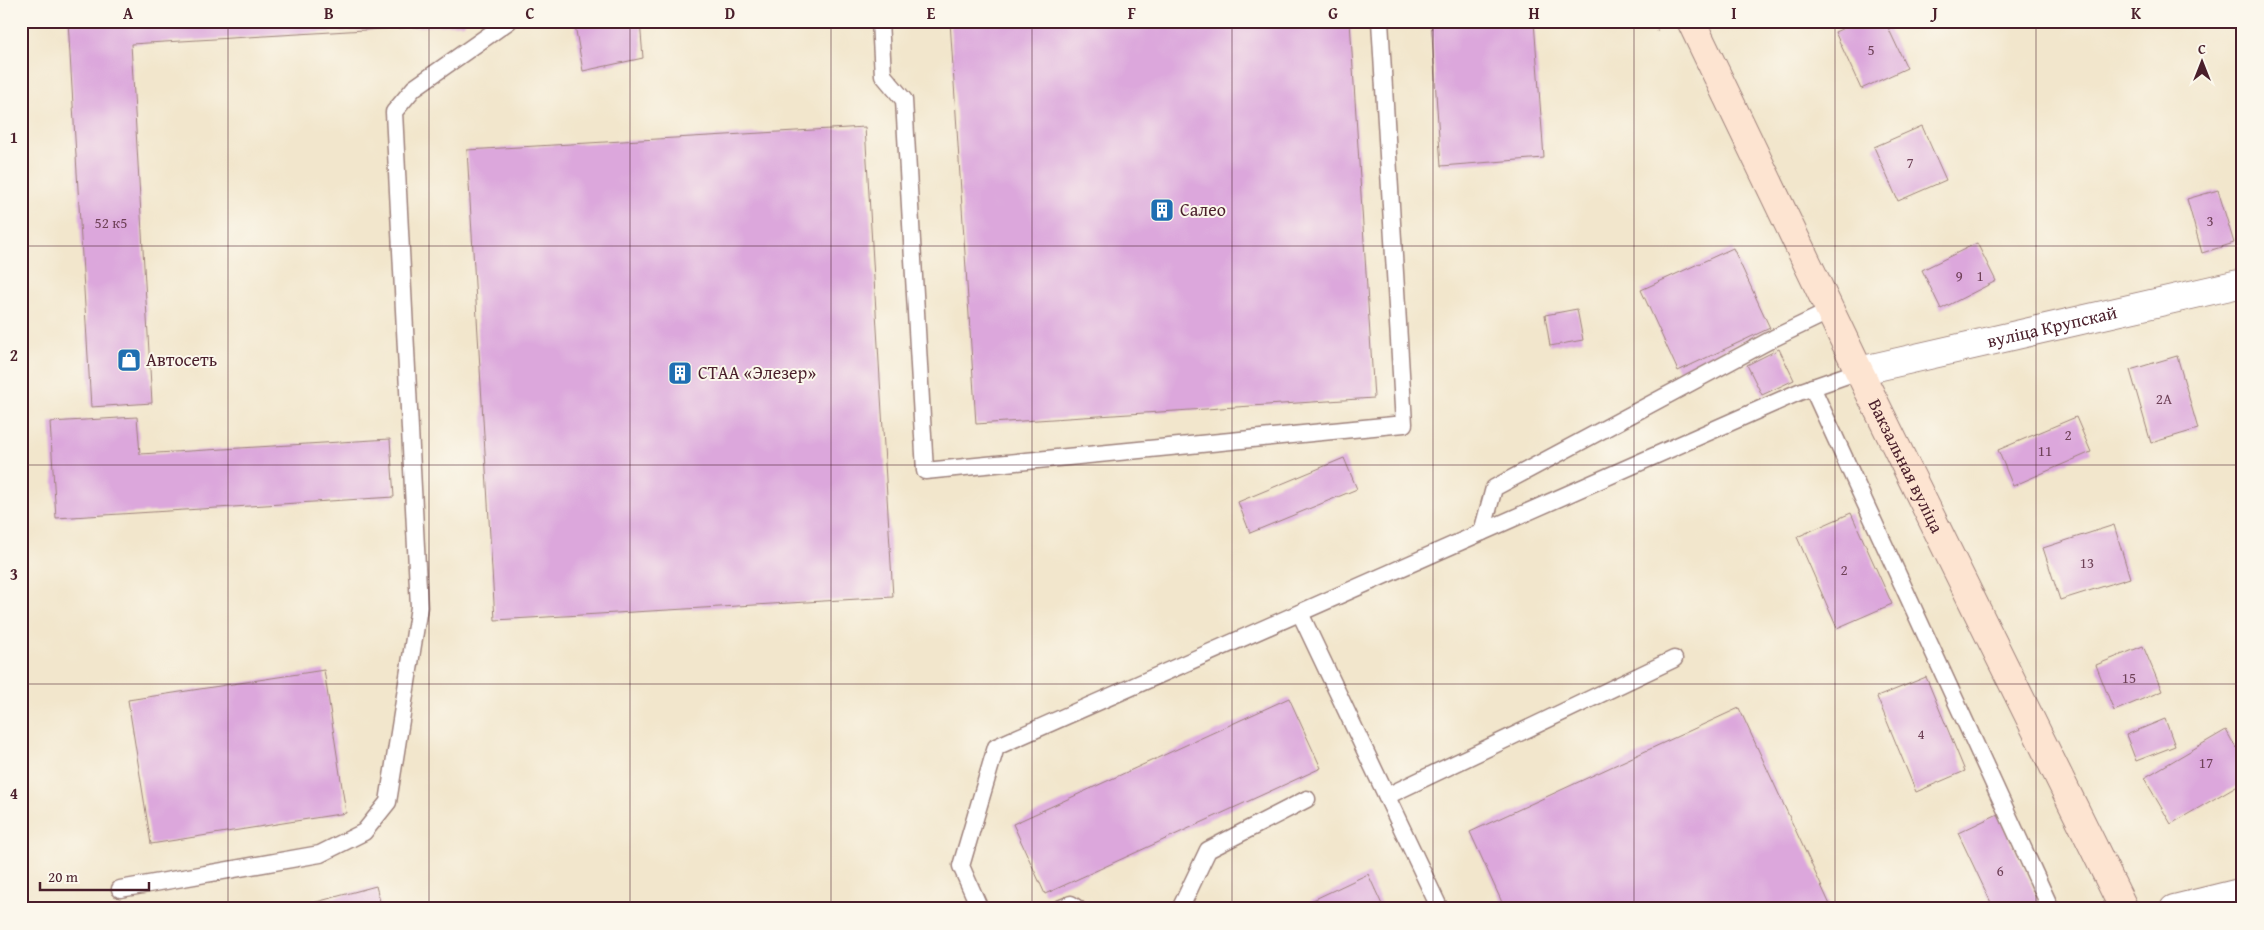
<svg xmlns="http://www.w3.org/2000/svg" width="2264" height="930" viewBox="0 0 2264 930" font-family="'Gentium Book Plus',serif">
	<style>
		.building { fill: #dca7dc }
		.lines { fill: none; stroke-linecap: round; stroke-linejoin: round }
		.lane-casing { stroke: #9e827c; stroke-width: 19 }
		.street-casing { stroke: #9e827c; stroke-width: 30 }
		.secondary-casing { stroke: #9e827c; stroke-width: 30 }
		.path { stroke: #9e827c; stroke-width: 3; stroke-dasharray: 1 4; stroke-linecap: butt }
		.lane { stroke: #fff; stroke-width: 16 }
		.street { stroke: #fff; stroke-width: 28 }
		.secondary { stroke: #fde4d1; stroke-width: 28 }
		.grid { fill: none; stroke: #4a1f2b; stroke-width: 1; stroke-opacity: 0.55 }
		.labels { text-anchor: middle; stroke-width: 4; stroke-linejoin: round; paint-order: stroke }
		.number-label { font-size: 15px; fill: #6e4157 }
		.poi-label { font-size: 18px; fill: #4a1f2b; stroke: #fbf7ec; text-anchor: start }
		.street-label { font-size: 18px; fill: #4a1f2b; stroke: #fbf7ec }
		.neatline { fill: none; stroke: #4a1f2b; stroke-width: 2 }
		.grid-label { font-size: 16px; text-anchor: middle; font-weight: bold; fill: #4a1f2b }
	</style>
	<rect width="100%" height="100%" fill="#fbf7ec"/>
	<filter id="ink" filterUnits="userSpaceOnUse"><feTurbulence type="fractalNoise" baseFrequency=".02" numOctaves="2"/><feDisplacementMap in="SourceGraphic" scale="10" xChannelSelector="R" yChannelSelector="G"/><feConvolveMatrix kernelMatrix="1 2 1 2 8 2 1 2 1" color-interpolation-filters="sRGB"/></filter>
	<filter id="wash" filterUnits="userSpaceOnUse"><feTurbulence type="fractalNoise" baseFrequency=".0096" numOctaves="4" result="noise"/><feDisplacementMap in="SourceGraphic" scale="20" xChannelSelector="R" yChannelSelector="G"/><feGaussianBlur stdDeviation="1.12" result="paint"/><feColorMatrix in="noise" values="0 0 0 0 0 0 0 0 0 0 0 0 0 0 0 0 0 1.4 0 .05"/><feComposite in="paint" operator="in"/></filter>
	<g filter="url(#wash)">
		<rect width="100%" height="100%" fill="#f2e6cc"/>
		<g id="blocks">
			<!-- building -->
			<g class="building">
				<path d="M68,21h397v3l-334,20 21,359 -61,4z"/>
				<path d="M606,21h34l3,37 -60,13 -8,-46z"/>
				<path d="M950,21h400l24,377 -398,26z"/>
				<path d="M1431,21h103l10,137 -103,8z"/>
				<path d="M1859,21h26l22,47 -46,21 -26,-57z"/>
				<path d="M1922,126l24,54 -48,21 -24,-54z"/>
				<path d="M865,127l28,470 -398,23 -28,-470z"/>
				<path d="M2218,190l16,53 -32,10 -15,-54z"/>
				<path d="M1977,243l19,38 -55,28 -19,-39z"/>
				<path d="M1733,248l37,80 -92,43 -37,-81z"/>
				<path d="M1577,309l6,31 -33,6 -5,-31z"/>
				<path d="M2243,339v18h-1l-4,-17z"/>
				<path d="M1779,349l15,31 -32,15 -15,-30z"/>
				<path d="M2177,356l21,73 -47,14 -21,-73z"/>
				<path d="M137,417l3,37 250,-15 4,58 -338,21 -6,-96z"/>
				<path d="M2076,417l15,35 -78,34 -15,-36z"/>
				<path d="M1344,458l13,31 -107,44 -12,-31z"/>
				<path d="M1851,513l41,91 -55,24 -40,-91z"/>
				<path d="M2114,525l16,53 -70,22 -17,-52z"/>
				<path d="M2143,646l19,45 -48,20 -18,-46z"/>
				<path d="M324,670l22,143 -195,31 -23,-144z"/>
				<path d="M1926,677l39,94 -49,21 -39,-95z"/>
				<path d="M1289,698l32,70 -276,126 -32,-70z"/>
				<path d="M1739,708l93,201h-327l-35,-77z"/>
				<path d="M2165,719l10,27 -39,15 -10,-26z"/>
				<path d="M2226,730l10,18 7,-4v38l-72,42 -27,-46z"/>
				<path d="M1998,814l44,95h-48l-36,-76z"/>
				<path d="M1368,874l16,35h-90z"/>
				<path d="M376,886l6,23h-88v-1z"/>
			</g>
		</g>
	</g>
	<g filter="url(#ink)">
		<use href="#blocks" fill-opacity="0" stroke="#9e827c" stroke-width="1"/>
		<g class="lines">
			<!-- lane casing -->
			<g class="lane-casing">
				<g id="lane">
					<path d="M880,21l3,54 21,25 21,371 479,-47 -24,-403"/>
					<path d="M1812,387l239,522"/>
					<path d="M1482,532l12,-44 280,-150 56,-27"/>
					<path d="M1300,613l140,296"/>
					<path d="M1387,796l287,-137"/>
					<path d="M120,889l200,-35 44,-22 24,-30 31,-195 -25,-495 20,-24 95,-67"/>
					<path d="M980,909l-19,-43 35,-119 803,-355 60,-21"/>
					<path d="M1059,909l12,-5 7,5"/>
					<path d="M1180,909l28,-59 99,-51"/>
				</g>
			</g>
			<!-- street casing -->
			<g class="street-casing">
				<g id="street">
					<path id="s1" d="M1859,371l384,-88"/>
					<path d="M2174,909l69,-17"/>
				</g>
			</g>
			<!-- secondary casing -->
			<g class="secondary-casing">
				<g id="secondary">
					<path id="s2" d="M1691,21l168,350 265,538"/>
				</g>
			</g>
			<!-- path -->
			<path class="path" d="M1652,21l6,12"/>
			<!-- lane -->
			<use href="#lane" class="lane"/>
			<!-- street -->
			<use href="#street" class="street"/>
			<!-- secondary -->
			<use href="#secondary" class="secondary"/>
		</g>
	</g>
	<!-- grid -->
	<path class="grid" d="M228,21v888M429,21v888M630,21v888M831,21v888M1032,21v888M1232,21v888M1433,21v888M1634,21v888M1835,21v888M2036,21v888M21,246h2222M21,465h2222M21,684h2222"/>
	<!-- icons -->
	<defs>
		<g id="building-square" transform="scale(1.25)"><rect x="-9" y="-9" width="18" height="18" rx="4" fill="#1f6fb2" stroke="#fbf7ec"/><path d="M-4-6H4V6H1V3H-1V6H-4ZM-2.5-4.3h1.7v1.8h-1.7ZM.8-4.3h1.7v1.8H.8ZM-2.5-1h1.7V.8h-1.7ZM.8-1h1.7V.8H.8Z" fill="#fff"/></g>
		<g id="shop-square" transform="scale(1.25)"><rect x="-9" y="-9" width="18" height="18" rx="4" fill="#1f6fb2" stroke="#fbf7ec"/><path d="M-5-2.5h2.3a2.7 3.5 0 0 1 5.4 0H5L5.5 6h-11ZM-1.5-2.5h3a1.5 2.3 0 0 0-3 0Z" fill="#fff"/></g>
	</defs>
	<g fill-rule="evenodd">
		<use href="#building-square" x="1162" y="210"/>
		<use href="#shop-square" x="129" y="360"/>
		<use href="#building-square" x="680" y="373"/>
	</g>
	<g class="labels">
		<!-- number labels -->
		<g class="number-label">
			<text x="1871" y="55">5</text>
			<text x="1910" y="168">7</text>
			<text x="2210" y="226">3</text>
			<text x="111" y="228">52 к5</text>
			<text x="1959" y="281">9</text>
			<text x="1980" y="281">1</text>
			<text x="2164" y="404">2А</text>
			<text x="2068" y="440">2</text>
			<text x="2045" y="456">11</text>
			<text x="2087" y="568">13</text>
			<text x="1844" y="575">2</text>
			<text x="2129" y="683">15</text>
			<text x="1921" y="739">4</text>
			<text x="2206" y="768">17</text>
			<text x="2000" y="876">6</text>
		</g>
		<!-- poi labels -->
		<g class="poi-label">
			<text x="1180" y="216">Салео</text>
			<text x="146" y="366">Автосеть</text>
			<text x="698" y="379">СТАА «Элезер»</text>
		</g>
		<!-- street labels -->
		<g class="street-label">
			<text dy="6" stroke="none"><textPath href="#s1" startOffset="198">вуліца Крупскай</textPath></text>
			<text dy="6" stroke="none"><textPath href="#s2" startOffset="494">Вакзальная вуліца</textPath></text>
		</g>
	</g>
	<!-- margin -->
	<rect width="2264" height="930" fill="none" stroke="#fbf7ec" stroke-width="55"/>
	<!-- north arrow -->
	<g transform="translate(2202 62)" stroke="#fbf7ec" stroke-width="4" paint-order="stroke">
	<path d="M0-4L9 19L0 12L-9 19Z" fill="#4a1f2b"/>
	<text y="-8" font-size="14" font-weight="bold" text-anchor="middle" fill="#4a1f2b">С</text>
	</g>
	<!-- scale -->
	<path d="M40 882v8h109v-8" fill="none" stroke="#4a1f2b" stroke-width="2.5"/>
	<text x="48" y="882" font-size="15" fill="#4a1f2b" stroke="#fbf7ec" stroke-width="4" paint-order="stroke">20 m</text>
	<rect x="28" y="28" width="2208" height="874" class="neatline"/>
	<g class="grid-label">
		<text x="128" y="19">A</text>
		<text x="329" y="19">B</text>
		<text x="530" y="19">C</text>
		<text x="730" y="19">D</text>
		<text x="931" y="19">E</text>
		<text x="1132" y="19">F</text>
		<text x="1333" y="19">G</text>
		<text x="1534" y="19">H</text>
		<text x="1734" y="19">I</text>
		<text x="1935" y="19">J</text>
		<text x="2136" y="19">K</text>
		<text x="14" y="143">1</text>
		<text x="14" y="361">2</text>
		<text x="14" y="580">3</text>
		<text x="14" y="799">4</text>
	</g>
</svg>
